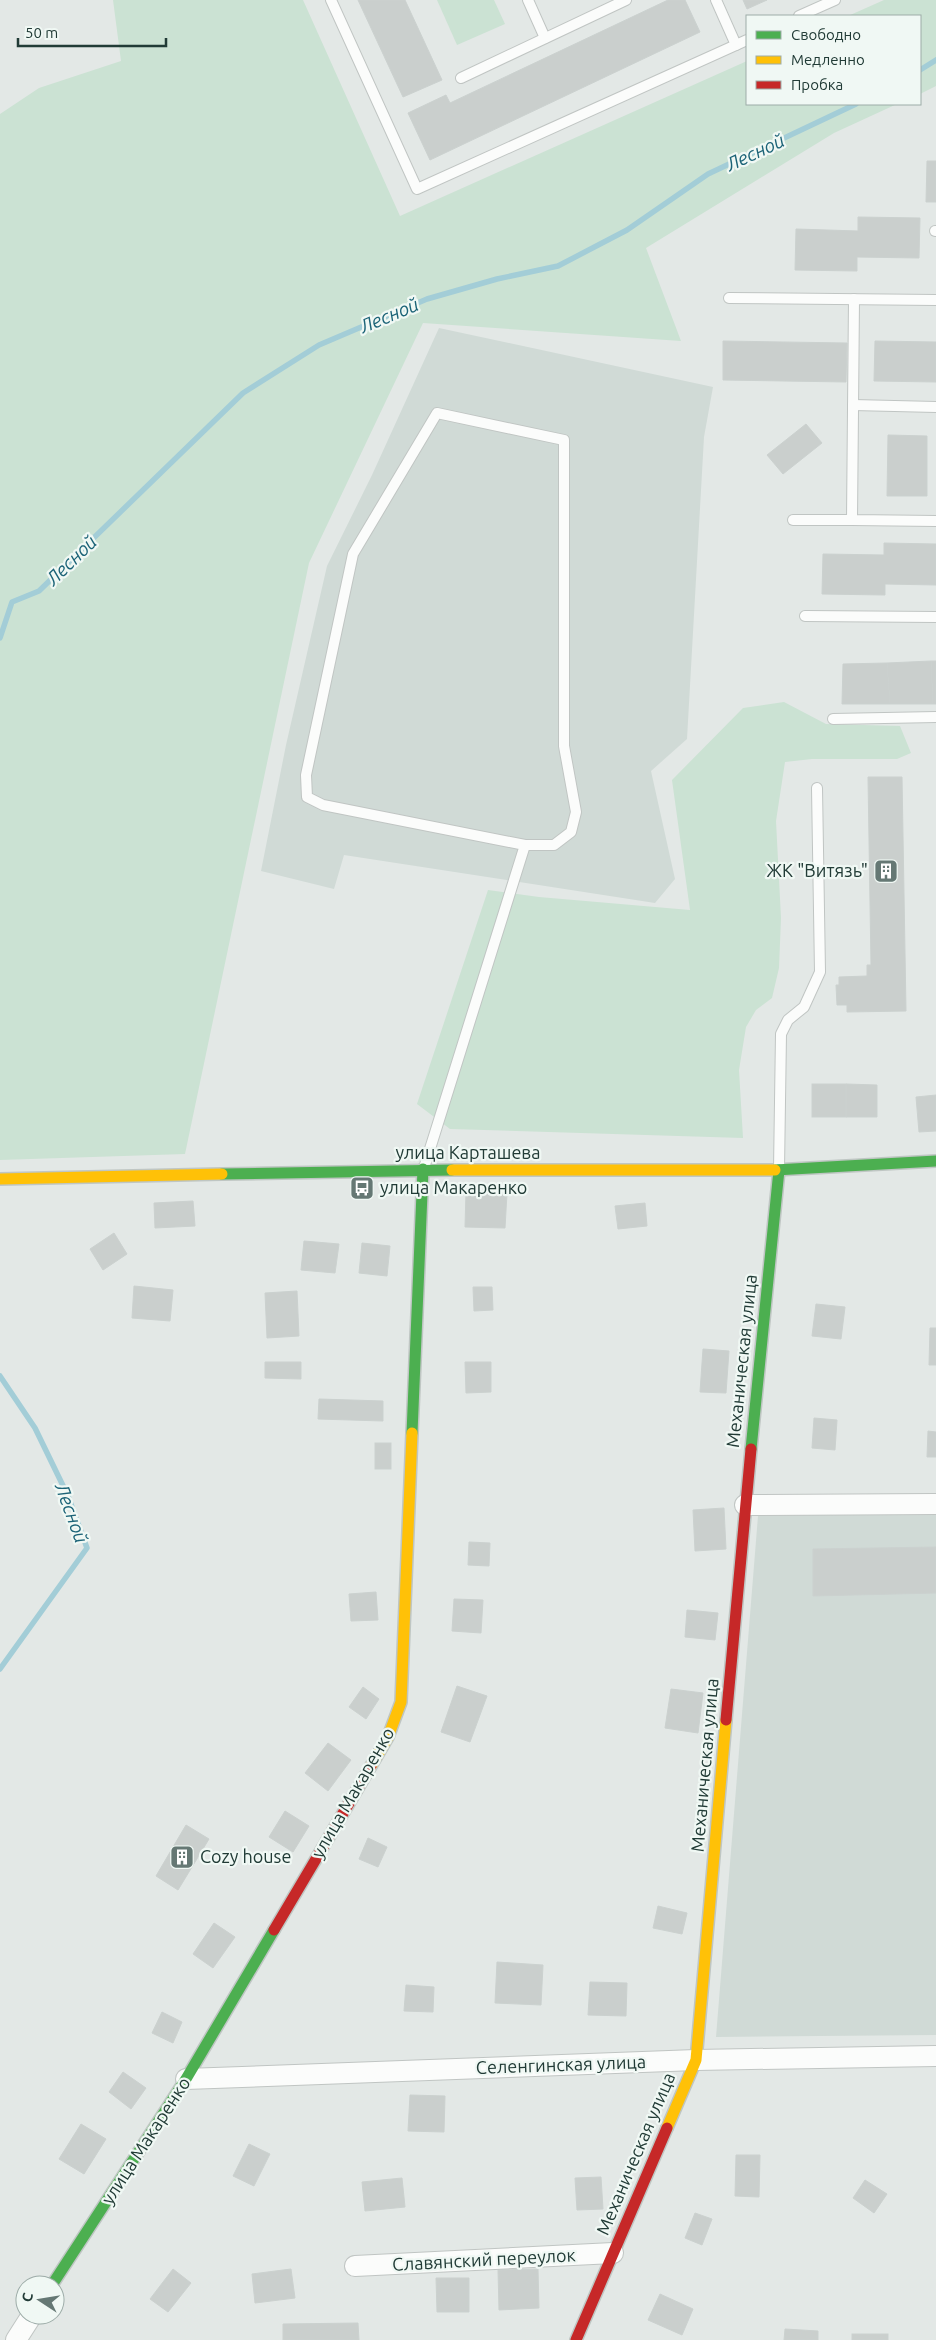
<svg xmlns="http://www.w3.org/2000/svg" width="936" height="2340" viewBox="0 0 936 2340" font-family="Ubuntu,sans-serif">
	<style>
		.built { fill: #d0dad6 }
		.green { fill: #cbe2d3 }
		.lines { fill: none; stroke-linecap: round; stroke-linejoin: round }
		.stream { stroke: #a3cdd7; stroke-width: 5.5 }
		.building { fill: #cacfcd; stroke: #cbd1cf }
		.lane-casing { stroke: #c0c5c3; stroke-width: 12 }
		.street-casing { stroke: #c0c5c3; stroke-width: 22 }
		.fast-casing { stroke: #bfc6c3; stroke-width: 14 }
		.slow-casing { stroke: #bfc6c3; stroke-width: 14 }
		.jam-casing { stroke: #bfc6c3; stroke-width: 14 }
		.lane { stroke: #fbfcfb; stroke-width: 10 }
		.street { stroke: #fbfcfb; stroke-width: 20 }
		.fast { stroke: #4caf50; stroke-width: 11 }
		.slow { stroke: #ffc107; stroke-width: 11 }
		.jam { stroke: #c62828; stroke-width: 11 }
		.labels { text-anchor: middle; stroke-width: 4.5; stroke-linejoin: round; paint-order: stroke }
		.poi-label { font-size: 18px; fill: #213b36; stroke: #f0f8f4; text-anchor: start }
		.street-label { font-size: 18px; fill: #213b36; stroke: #f0f8f4 }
		.water-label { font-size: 19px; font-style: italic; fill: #1b6377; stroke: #f0f8f4 }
	</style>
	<rect width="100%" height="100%" fill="#e3e8e6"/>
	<!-- built -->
	<g class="built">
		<path d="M439,328l274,59 -9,50 -17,302 -36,32 24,108 -20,24 -311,-48 -10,34 -73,-18 25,-126 41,-179 45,-91z"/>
		<path d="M936,1512v523l-220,2 42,-521z"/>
	</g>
	<!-- green -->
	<g class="green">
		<path d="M113,0h190l97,216 347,-155v43h150l-63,29 -188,115 35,93 -258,-18 -114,240 -124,591 -185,6v-1046l39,-26 82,-27z"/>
		<path d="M437,0h57l11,24 -48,21z"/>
		<path d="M884,0h52v86l-16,8v-78h-72z"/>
		<path d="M784,702l42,22 74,2 11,27 -14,6h-85l-27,3 -9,59 5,97 -2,50 -7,30 -16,12 -10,17 -7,43 4,68 -293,-9 -33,-25 71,-214 51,7 151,13 -18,-130 71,-72z"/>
	</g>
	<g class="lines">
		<!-- stream -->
		<g class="stream">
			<path d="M920,70l16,-10"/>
			<path d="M0,638l12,-36 27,-11 204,-198 76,-48 108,-46 70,-20 61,-13 69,-36 81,-56 148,-70"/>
			<path d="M0,1376l35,52 33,68 19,52 -87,121"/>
		</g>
	</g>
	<!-- building -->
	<g class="building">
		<path d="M358,0h47l37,80 -39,17z"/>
		<path d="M668,0h17l15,32 -270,128 -22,-47 38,-18 4,8z"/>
		<path d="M743,0h24l-20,9z"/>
		<path d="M927,161h9v41h-10z"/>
		<path d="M858,217l62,1 -1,40 -62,-1v14l-62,-1 1,-41 62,2z"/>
		<path d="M723,341l124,2 -1,39 -123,-2z"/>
		<path d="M875,341l61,1v40l-62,-1z"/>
		<path d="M806,424l16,19 -39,31 -16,-19z"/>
		<path d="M888,435l39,1v60h-40z"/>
		<path d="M884,543l52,1v41l-51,-1v11l-63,-1 1,-40 61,1z"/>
		<path d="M931,661h5v43h-3z"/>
		<path d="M931,661l2,43h-43l-3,-41z"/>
		<path d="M887,663l3,41h-48l1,-40z"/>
		<path d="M868,777h34l4,234 -59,1v-7h-10l-1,-20h3v-8l28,-1v-11h4z"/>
		<rect x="812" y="1084" width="34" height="33"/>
		<path d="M846,1084l31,1v32h-31z"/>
		<path d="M936,1095v36l-17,1 -3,-35z"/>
		<path d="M466,1192l41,1 -2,35 -40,-1z"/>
		<path d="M193,1201l2,25 -40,2 -1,-25z"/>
		<path d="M645,1203l2,23 -29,3 -3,-23z"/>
		<path d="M114,1233l13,21 -24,16 -13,-21z"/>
		<path d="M304,1241l35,3 -4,29 -34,-3z"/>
		<path d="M362,1243l28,3 -3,30 -28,-3z"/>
		<path d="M134,1286l39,4 -3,31 -38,-3z"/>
		<path d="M473,1287h19l1,23 -19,1z"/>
		<path d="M297,1291l2,45 -32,2 -2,-45z"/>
		<path d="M816,1304l29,3 -4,32 -29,-3z"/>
		<path d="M930,1328h6v37h-7z"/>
		<path d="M703,1349l26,2 -3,42 -26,-1z"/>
		<path d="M265,1362h36v17l-36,-1z"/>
		<path d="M465,1362h26v30l-25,1z"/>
		<path d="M319,1399l64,2v20l-65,-2z"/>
		<path d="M814,1418l23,2 -2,30 -23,-2z"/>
		<path d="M928,1431l8,1v25h-9z"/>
		<rect x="375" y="1443" width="16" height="26"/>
		<path d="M724,1508l2,41 -31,2 -2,-41z"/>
		<path d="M469,1542l21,1 -1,23 -21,-1z"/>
		<path d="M936,1547v46l-123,3v-47z"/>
		<path d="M376,1592l2,28 -27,1 -2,-27z"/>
		<path d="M454,1599l29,1 -2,33 -29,-2z"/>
		<path d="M687,1610l31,3 -3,27 -30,-3z"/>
		<path d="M457,1686l30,10 -17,46 -29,-10z"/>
		<path d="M363,1687l16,12 -13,20 -17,-12z"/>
		<path d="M671,1689l32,4 -5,40 -33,-5z"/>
		<path d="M328,1743l23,17 -23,31 -23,-18z"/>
		<path d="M285,1811l24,15 -16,26 -24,-15z"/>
		<path d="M186,1825l23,14 -31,51 -22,-14z"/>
		<path d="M368,1838l19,9 -9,20 -19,-8z"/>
		<path d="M658,1906l29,7 -5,21 -29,-6z"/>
		<path d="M214,1923l21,14 -22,31 -20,-14z"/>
		<path d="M497,1962l46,3 -2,40 -46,-2z"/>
		<path d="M590,1982l37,1 -1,33 -38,-1z"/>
		<path d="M406,1985l28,2 -1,25 -29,-1z"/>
		<path d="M162,2012l20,10 -9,21 -21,-10z"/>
		<path d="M123,2072l23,16 -15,21 -22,-17z"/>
		<path d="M410,2095l35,1 -1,36 -36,-1z"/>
		<path d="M81,2124l25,15 -22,35 -25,-15z"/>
		<path d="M249,2144l21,10 -16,32 -21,-10z"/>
		<path d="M736,2155h24l-1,42 -24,-1z"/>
		<path d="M601,2177l2,32 -26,1 -2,-32z"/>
		<path d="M402,2178l3,29 -40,4 -3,-29z"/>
		<path d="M865,2180l22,14 -13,19 -21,-15z"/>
		<path d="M695,2213l17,6 -10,26 -17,-7z"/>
		<path d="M173,2269l18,14 -23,29 -18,-13z"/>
		<path d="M291,2269l4,29 -40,5 -3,-29z"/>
		<path d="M538,2269l1,39 -40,2 -1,-40z"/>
		<path d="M436,2278h33v34h-32z"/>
		<path d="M660,2294l33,15 -11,26 -34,-15z"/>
		<path d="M358,2323l1,17h-76v-16z"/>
		<path d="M785,2329l33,2v9h-34z"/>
		<rect x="852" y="2334" width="36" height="6"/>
	</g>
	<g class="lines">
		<!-- lane casing -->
		<g class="lane-casing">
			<g id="lane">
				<path d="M331,0l86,189 330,-149"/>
				<path d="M528,0l17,38"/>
				<path d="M716,0l20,45"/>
				<path d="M799,16l36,-16"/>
				<path d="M461,78l165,-78"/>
				<path d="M935,231h1"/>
				<path d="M729,298l207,2"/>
				<path d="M854,299l-2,221 84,1"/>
				<path d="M853,405l83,2"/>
				<path d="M793,520h59"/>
				<path d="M805,616l131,1"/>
				<path d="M833,719l103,-2"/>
				<path d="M424,1168l101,-323h29l17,-13 5,-20 -12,-66v-306l-127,-27 -84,141 -47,221 1,22 16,8 202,40"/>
				<path d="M779,1169l2,-135 7,-14 16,-13 16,-35 -3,-184"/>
			</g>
		</g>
		<!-- street casing -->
		<g class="street-casing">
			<g id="street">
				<path d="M745,1505l191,-1"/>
				<path d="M186,2079l510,-19 240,-4"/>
				<path d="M355,2266l258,-13"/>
				<path d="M16,2340l16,-25"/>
			</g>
		</g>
		<!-- fast casing -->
		<g class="fast-casing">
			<g id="fast">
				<path d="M775,1170l161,-9"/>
				<path d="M222,1174l230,-4"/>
				<path d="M412,1433l11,-264"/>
				<path d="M751,1449l28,-279"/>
				<path d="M52,2285l134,-206 88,-149"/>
			</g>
		</g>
		<!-- slow casing -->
		<g class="slow-casing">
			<g id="slow">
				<path d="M452,1170h323"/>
				<path d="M0,1179l222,-5"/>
				<path d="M371,1766l17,-29 13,-35 11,-269"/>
				<path d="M667,2128l29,-68 30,-340"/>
			</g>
		</g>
		<!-- jam casing -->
		<g class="jam-casing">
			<g id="jam">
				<path d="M726,1720l25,-271"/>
				<path d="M274,1930l97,-164"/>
				<path d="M576,2340l91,-212"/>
			</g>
		</g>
		<!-- lane -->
		<use href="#lane" class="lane"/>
		<!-- street -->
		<use href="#street" class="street"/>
		<!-- fast -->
		<use href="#fast" class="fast"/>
		<!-- slow -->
		<use href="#slow" class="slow"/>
		<!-- jam -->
		<use href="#jam" class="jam"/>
	</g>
	<!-- icons -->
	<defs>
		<g id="building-square" transform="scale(1.25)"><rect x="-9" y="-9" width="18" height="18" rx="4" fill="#657874" stroke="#f0f8f4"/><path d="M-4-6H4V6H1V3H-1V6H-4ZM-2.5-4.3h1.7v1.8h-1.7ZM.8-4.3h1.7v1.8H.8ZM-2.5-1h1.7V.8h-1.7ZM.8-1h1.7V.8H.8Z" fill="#fff"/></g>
		<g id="bus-square" transform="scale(1.25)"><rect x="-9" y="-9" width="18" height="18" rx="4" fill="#657874" stroke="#f0f8f4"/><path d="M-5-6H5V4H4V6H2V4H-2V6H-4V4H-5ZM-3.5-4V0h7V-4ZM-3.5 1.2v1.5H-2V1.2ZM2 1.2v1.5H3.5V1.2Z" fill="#fff"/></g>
	</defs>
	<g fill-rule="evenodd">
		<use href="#building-square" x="886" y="871"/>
		<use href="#bus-square" x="362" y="1188"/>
		<use href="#building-square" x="182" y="1857"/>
	</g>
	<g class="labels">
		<!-- poi labels -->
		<g class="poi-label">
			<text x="868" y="877" text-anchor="end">ЖК "Витязь"</text>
			<text x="380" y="1194">улица Макаренко</text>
			<text x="200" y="1863">Cozy house</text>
		</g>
		<!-- street labels -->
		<g class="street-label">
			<text x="468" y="1159">улица Карташева</text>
			<text transform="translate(742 1361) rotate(-84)" y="6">Механическая улица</text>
			<text transform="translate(705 1765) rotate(-85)" y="6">Механическая улица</text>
			<text transform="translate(353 1793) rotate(-60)" y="6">улица Макаренко</text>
			<text transform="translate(561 2065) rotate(-2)" y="6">Селенгинская улица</text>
			<text transform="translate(146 2141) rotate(-57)" y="6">улица Макаренко</text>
			<text transform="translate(636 2154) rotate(-67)" y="6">Механическая улица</text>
			<text transform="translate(484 2260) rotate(-3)" y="6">Славянский переулок</text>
		</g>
		<!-- water labels -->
		<g class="water-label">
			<text transform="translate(755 152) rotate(-25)" y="7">Лесной</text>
			<text transform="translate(389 315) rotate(-23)" y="7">Лесной</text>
			<text transform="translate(71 560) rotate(-44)" y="7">Лесной</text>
			<text transform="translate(72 1513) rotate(70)" y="7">Лесной</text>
		</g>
	</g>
	<!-- legend -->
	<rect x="746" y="15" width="175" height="90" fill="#f0f8f4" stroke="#9daca8"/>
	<rect x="756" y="31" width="25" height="8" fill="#4caf50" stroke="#9daca8"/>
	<text x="791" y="40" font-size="15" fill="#213b36">Свободно</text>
	<rect x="756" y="56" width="25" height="8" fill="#ffc107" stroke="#9daca8"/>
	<text x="791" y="65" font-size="15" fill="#213b36">Медленно</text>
	<rect x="756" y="81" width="25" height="8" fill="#c62828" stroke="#9daca8"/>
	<text x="791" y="90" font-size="15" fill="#213b36">Пробка</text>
	<!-- north arrow -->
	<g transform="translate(40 2300) rotate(282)"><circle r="24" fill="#f0f8f4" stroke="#9daca8"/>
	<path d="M0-4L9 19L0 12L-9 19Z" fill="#657874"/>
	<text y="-8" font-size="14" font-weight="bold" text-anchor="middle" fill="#213b36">С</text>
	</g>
	<!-- scale -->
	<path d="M18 38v8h148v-8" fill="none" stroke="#213b36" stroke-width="2.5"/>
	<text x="25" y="38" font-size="15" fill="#213b36" stroke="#f0f8f4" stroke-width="4" paint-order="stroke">50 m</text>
</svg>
